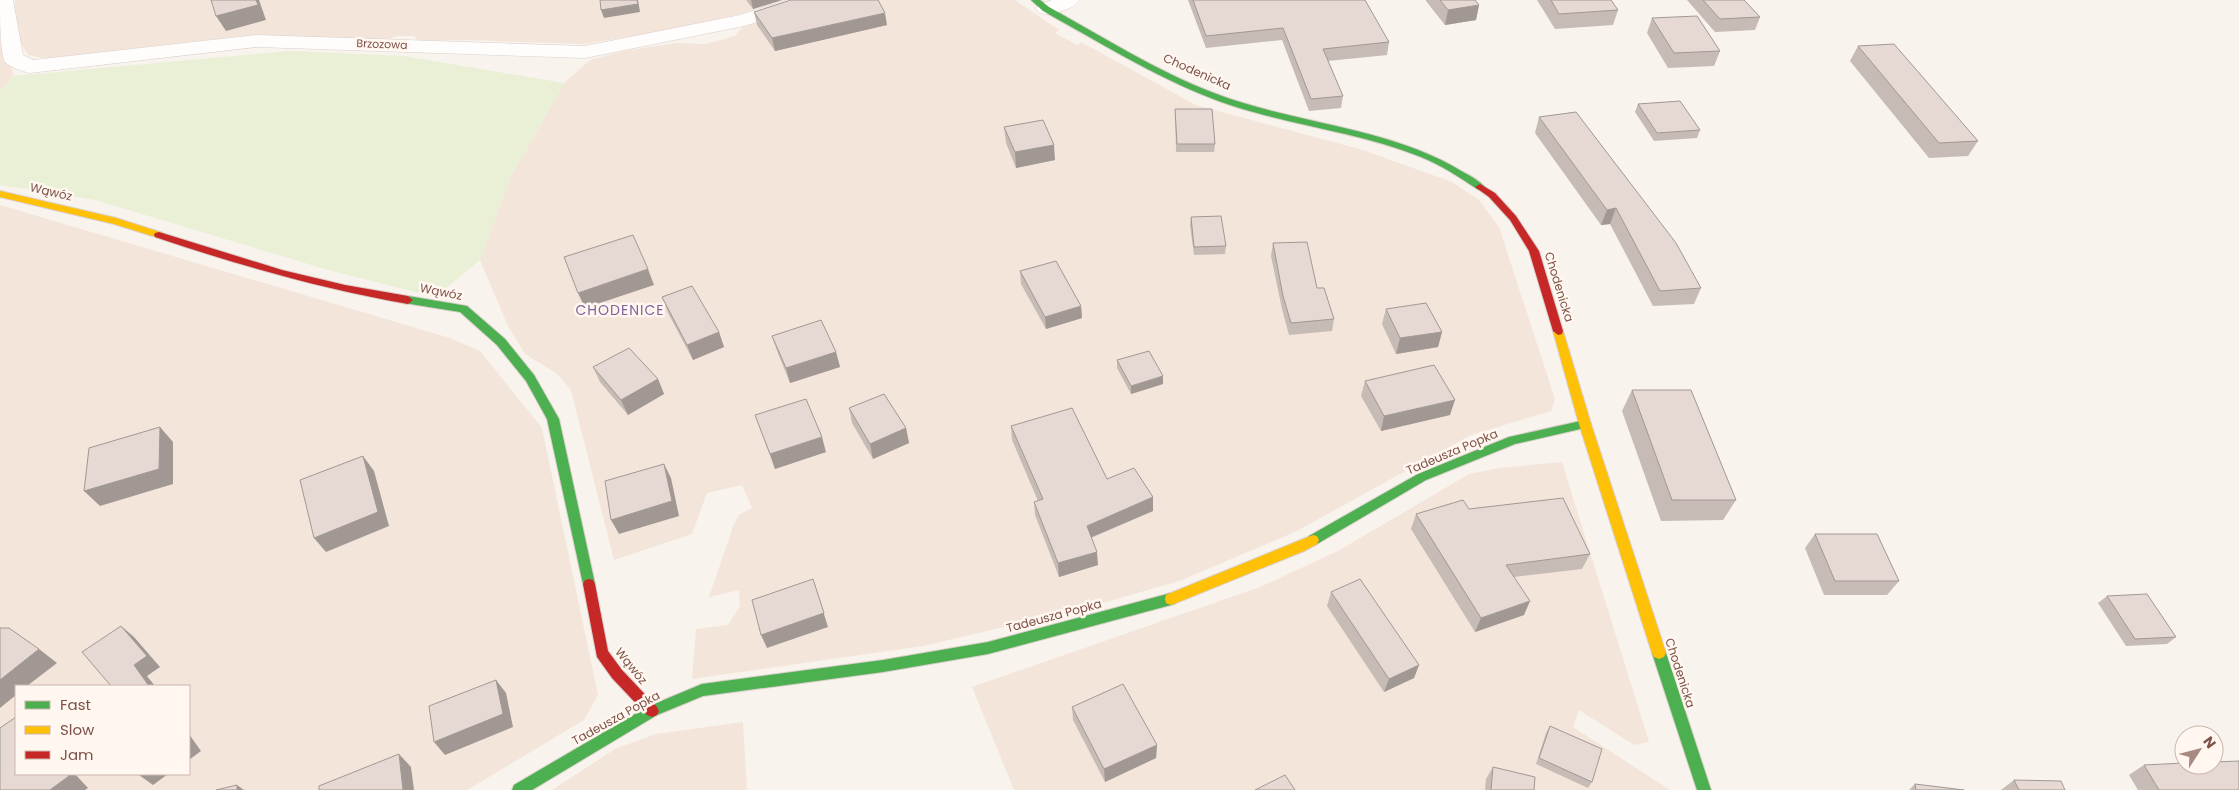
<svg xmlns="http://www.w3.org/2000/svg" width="2239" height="790" viewBox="0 0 2239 790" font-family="Poppins,sans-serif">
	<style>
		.residential { fill: #f4e5db; fill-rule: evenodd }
		.green { fill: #e9f0d6 }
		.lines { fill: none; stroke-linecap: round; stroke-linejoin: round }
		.street-casing { stroke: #d9ceca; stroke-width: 1 }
		.fast-casing { stroke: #dacfca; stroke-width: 2 }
		.slow-casing { stroke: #dacfca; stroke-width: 2 }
		.jam-casing { stroke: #dacfca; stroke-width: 2 }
		.street { fill: #fefdfc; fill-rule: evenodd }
		.fast { fill: #4caf50; fill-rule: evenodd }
		.slow { fill: #ffc107; fill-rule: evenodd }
		.jam { fill: #c62828; fill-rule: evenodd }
		.wall { fill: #c6bbb5 }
		.shaded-wall { fill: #a19894 }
		.building { fill: #e6d9d3; stroke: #a19894 }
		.labels { text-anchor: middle; stroke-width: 5; stroke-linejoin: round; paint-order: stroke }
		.far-street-label { font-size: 11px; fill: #7c5248; stroke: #fff7f0 }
		.street-label { font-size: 12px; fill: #7c5248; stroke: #fff7f0 }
		.neighbourhood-label { font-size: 14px; letter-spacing: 1px; fill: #81649f; stroke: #fff7f0 }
	</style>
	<rect width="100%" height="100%" fill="#f9f3ed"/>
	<!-- residential -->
	<g class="residential">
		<path d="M15,0h771l-42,13 -79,18 -81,13 -116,-4 -50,1 -4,-5h-18l-11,5 -109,-1 -211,19 -23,-1 -14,-3 -15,-25z"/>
		<path d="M825,0h190l44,30 -4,3 22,12 4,-3 115,63 167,45 89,32 27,18 20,27 56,172 -4,12 -80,24 -176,97 -116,49 -90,26 -166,39 -231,33 4,-50 32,-4 12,-19 -1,-16 -30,7 25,-73 5,-9 13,-7 -10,-23 -35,8 -15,41 -78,26 -43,-170 -15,-17 -31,-19 -17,-28 -28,-66 31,-84 53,-93 26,-23 33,-9 53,-8 30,1 29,-8 9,-11z"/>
		<path d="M0,41l12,28 1,7 -13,15z"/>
		<path d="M0,205l450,133 30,13 62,77 56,267 -14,25 -117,70h-467zM16,686h173v88h-173z"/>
		<path d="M1562,462l87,280 -15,3 -55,-35 -6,17 97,63h-656l-42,-103 288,-100 78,-36 131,-77 30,-6z"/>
		<path d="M743,722l4,68h-195l63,-41 41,-15z"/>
	</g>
	<!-- green -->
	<path class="green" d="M290,51l114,5 160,27 -53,93 -31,84 -45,37 -107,-27 -233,-70 -95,-15v-94l13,-15z"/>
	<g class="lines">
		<!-- street casing -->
		<g class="street-casing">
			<g id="street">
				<path d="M0,0h13l10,55 10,5 224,-25 328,11 155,-31 48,-15h31l-3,4 -72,22 -159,32 -328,-11 -227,26c-8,-2 -19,-5 -25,-11 -5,-9 -5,-49 -5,-62z"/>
				<path d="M1052,0h28c-7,10 -30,16 -41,13l-3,-4 3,-4z"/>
			</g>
		</g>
		<!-- fast casing -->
		<g class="fast-casing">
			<g id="fast">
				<path d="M1031,0h9l9,7c54,30 107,64 165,86 80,31 177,34 249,79 8,4 16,9 22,15l-5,3 -3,-1c-18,-12 -36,-24 -56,-32 -60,-24 -126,-31 -188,-51 -67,-22 -128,-61 -190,-95z"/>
				<path d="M408,296l59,10 38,33 29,36 25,44 36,165 -2,4 -4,1 -4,-1 -2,-4 -36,-165 -21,-38 -29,-36 -37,-33 -56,-9 -1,-3 1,-3z"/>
				<path d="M1585,420l4,1 2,3 -2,3 -74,17 -89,36 -109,64 -4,1 -4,-1 -2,-4 2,-4 109,-62 91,-37z"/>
				<path d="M1171,593l5,2 1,4 -1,4 -5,2 -183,49 -105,18 -180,24 -46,19 -125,75h-20l2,-5 133,-78 55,-23 181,-24 105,-18z"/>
				<path d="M1659,647l5,2 2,4 45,137h-14l-45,-137 2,-4z"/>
			</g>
		</g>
		<!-- slow casing -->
		<g class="slow-casing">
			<g id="slow">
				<path d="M0,191l116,27 47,15 1,2 -5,3 -45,-14 -114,-27z"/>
				<path d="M1558,327l5,4 28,93 75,229 -2,4 -5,2 -5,-2 -2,-4 -73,-229 -26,-93z"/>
				<path d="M1313,535l4,1 2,4 -2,4 -13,7 -133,54 -5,-2 -1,-4 1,-4z"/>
			</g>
		</g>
		<!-- jam casing -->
		<g class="jam-casing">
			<g id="jam">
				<path d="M1480,184l15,9 21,23 23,35 24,80 -1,3 -4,1 -5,-4 -24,-80 -19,-31 -21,-23 -14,-10z"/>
				<path d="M159,232l123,38 63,15 63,11 5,4 -5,4c-86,-15 -170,-39 -253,-67l-1,-2 1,-2z"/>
				<path d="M589,579l4,1 2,4 13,67 14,19 35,37 2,4 -2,4 -5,2 -5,-2 -35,-37 -15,-21 -14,-73 2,-4z"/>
			</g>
		</g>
		<!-- street -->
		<use href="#street" class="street"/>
		<!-- fast -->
		<use href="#fast" class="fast"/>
		<!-- slow -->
		<use href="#slow" class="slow"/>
		<!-- jam -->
		<use href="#jam" class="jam"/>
	</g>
	<!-- wall -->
	<g class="wall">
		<path d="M746,0h36l-29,9z"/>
		<path d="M1188,0h177l24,42 -2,13 -59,6 15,35 -2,12 -32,3 -27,-71 -76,8z"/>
		<path d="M1426,0h49l4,5 -3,15 -31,5 -19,-24z"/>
		<path d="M1537,0h74l7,10 -5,15 -58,4z"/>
		<path d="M1687,0h57l16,17 -5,13 -40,2z"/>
		<path d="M754,12l133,13 -112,26 -18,-26z"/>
		<path d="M1652,18l68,33 -6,15 -46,2 -21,-35z"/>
		<path d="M1858,46l120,95 -10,15 -39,2 -79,-97z"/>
		<path d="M1638,104l62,26 -3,8 -43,3 -19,-29z"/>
		<path d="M1175,109l40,35 -1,8h-38z"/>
		<path d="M1539,117l162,171 -7,16 -41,2 -43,-82 -9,1 -66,-92z"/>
		<path d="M1004,127l51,33 -39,8 -10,-25z"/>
		<path d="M1191,217l35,29 -1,8 -31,1 -4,-30z"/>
		<path d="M1273,243l44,45 17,31 -2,12 -43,4 -7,-26 -11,-53z"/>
		<path d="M1020,271l61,35 1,12 -36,11 -25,-45z"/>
		<path d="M662,297l57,35 5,15 -31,13 -25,-47z"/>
		<path d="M1386,309l56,23 -4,15 -42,7 -14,-30z"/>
		<path d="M772,336l64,16 4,15 -50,16 -13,-32z"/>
		<path d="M1117,360l46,24 -32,10 -14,-26z"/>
		<path d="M593,367l65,12 6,15 -36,21 -28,-33z"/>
		<path d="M1365,381l85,34 -69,16 -20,-35z"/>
		<path d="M1632,390l104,110 -13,20 -62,1 -39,-110z"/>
		<path d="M849,408l57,20 3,15 -36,16 -21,-36z"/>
		<path d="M755,415l71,37 -51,17z"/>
		<path d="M1011,426l96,53 46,18v14l-62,27 7,27 -39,12 -24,-62 -1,-13 4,-1 -26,-61z"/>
		<path d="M1416,514l174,40 -8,15 -68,8 10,38 -49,17 -64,-103z"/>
		<path d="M1815,534l84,47 -12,14h-63l-19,-47z"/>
		<path d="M1331,592l88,73 -5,13 -30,14 -57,-86z"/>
		<path d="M2107,596l69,41 -9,7 -41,2 -28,-43z"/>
		<path d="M1072,707l85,38 -1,13 -51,24 -32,-62z"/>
		<path d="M1550,726l42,56 -4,6 -52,-24 10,-31z"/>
		<path d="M2144,765l95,25h-101l-9,-15z"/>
		<path d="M1493,767l41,23h-49l1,-11z"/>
		<path d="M2014,780l51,10h-64z"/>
		<path d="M1915,784l49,6h-55z"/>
	</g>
	<!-- shaded-wall -->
	<g class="shaded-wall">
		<path d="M256,0h3l7,20 -40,11 -10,-15z"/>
		<path d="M638,0l2,12 -36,6 -3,-8z"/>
		<path d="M751,0h31l-29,9z"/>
		<path d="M1479,5l-3,15 -31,5 3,-15z"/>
		<path d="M885,13l2,12 -112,26 -3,-13z"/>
		<path d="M1054,145l1,15 -39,8 -1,-16z"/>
		<path d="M1616,208l-6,16 -9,1 6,-15z"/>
		<path d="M648,269l6,16 -69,23 -7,-15z"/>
		<path d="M1081,306l1,12 -36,11 -1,-12z"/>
		<path d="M719,332l5,15 -31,13 -6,-15z"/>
		<path d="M1442,332l-4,15 -42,7 4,-16z"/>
		<path d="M836,352l4,15 -50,16 -4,-15z"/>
		<path d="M1163,376v8l-32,10v-8z"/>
		<path d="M658,379l6,15 -36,21 -7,-15z"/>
		<path d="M1455,400l-5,15 -69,16 3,-15z"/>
		<path d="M160,427l13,15v42l-73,22 -16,-15z"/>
		<path d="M906,428l3,15 -36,16 -3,-15z"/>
		<path d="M822,437l4,15 -51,17 -5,-15z"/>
		<path d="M363,456l11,15 15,55 -63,26 -12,-14z"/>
		<path d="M664,464l7,14 8,38 -60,18 -8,-14z"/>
		<path d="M1153,497v14l-66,28v-13z"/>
		<path d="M1097,552l1,13 -39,12 -1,-14z"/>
		<path d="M813,579l15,48 -61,21 -6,-13z"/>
		<path d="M1530,601l-6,14 -49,17 6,-14z"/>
		<path d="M121,626l13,11 26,30 -13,9 8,10h-6l-15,-21z"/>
		<path d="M39,649l18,14 -30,23h-11v9l-16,13v-28z"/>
		<path d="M1419,665l-5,13 -30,14 5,-13z"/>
		<path d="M496,680l10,13 7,34 -68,28 -11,-13z"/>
		<path d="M189,734l12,17 -12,9z"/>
		<path d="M1157,745l-1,13 -51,24 -1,-13z"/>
		<path d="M399,754l12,13 3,23h-11z"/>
		<path d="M68,774h7l13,14 -3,2h-35z"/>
		<path d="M140,774h28l-15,11 -14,-10z"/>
		<path d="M237,785l7,5h-7z"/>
	</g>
	<!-- building -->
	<g class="building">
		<path d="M211,0h45l2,5 -42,11z"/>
		<path d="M600,0h37l1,4 -37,6z"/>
		<path d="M791,0h87l7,13 -113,25 -18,-26z"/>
		<path d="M1193,0h172l24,42 -66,7 20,47 -32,3 -28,-71 -77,8z"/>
		<path d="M1440,0h35l4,5 -31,5z"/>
		<path d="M1551,0h60l7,10 -59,4z"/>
		<path d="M1703,0h41l16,17 -40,2z"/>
		<path d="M1697,16l23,35 -46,2 -22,-35z"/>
		<path d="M1894,44l84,97 -39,2 -81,-97z"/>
		<path d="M1680,101l20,29 -43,3 -19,-29z"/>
		<path d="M1175,109h37l3,35h-38z"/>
		<path d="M1576,112l100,131 25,45 -41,3 -44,-83 -9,2 -68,-93z"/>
		<path d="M1043,120l11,25 -39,7 -11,-25z"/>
		<path d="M1221,216l5,30 -32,1 -3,-30z"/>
		<path d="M633,235l15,34 -70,24 -14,-36z"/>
		<path d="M1307,242l10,46h7l10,31 -43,4 -8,-27 -10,-53z"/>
		<path d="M1056,261l25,45 -36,11 -25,-46z"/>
		<path d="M692,286l27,46 -32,13 -25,-48z"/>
		<path d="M1426,303l16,29 -42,6 -14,-29z"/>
		<path d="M821,320l15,32 -50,16 -14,-32z"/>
		<path d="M629,348l29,31 -37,21 -28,-33z"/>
		<path d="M1149,351l14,25 -32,10 -14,-26z"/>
		<path d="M1434,365l21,35 -71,16 -19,-35z"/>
		<path d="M1632,390h59l45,110h-64z"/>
		<path d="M884,394l22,34 -36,16 -21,-36z"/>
		<path d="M806,399l16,38 -52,17 -15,-39z"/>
		<path d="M1072,408l35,71 27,-11 19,29 -66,29 10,26 -39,11 -24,-61 9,-3 -32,-73z"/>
		<path d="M160,427l-1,42 -75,22 5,-43z"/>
		<path d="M363,456l15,56 -64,26 -14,-58z"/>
		<path d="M664,464l8,37 -61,19 -6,-39z"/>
		<path d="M1563,498l27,56 -84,11 24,36 -49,17 -65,-104 47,-14 6,9z"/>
		<path d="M1815,534h62l22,47h-64z"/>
		<path d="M813,579l11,34 -63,22 -9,-35z"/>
		<path d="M1360,579l59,86 -30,14 -58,-87z"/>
		<path d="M2147,594l29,43 -41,2 -28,-43z"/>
		<path d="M121,626l26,30 -13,9 15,21h-38l-29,-34z"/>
		<path d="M0,628h9l30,21 -39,31z"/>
		<path d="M496,680l7,34 -69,28 -5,-36z"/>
		<path d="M1123,684l34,61 -53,24 -32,-62z"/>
		<path d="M16,717v57h52l1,2 -19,14h-50v-62z"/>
		<path d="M1550,726l52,23 -10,33 -53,-24z"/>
		<path d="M399,754l4,36h-84v-4z"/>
		<path d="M2239,761v29h-80l-15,-25 40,-2v2h30v-3z"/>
		<path d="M1493,767l42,10 -1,13h-43z"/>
		<path d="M1285,775l10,15h-40z"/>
		<path d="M2014,780l47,1 4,9h-46z"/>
		<path d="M1915,784l49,6h-48z"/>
		<path d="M237,785v5h-21z"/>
	</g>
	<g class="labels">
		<!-- far-street labels -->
		<g class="far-street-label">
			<text transform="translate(382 44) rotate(2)" y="4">Brzozowa</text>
		</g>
		<!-- street labels -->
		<g class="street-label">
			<text transform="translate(1197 72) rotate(24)" y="4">Chodenicka</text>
			<text transform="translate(51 192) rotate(13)" y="4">Wąwóz</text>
			<text transform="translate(1559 287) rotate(73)" y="4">Chodenicka</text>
			<text transform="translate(441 292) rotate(11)" y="4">Wąwóz</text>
			<text transform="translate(1452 452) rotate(-23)" y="4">Tadeusza Popka</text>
			<text transform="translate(1054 616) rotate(-15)" y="4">Tadeusza Popka</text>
			<text transform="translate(631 666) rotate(51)" y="4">Wąwóz</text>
			<text transform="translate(1680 673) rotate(72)" y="4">Chodenicka</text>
			<text transform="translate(616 718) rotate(-29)" y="4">Tadeusza Popka</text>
		</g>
		<!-- neighbourhood labels -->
		<g class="neighbourhood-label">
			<text x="620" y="315">CHODENICE</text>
		</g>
	</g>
	<!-- legend -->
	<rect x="15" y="685" width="175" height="90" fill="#fff7f0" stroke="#cbb5ad"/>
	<rect x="25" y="701" width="25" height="8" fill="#4caf50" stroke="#cbb5ad"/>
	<text x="60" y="710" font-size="15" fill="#7c5248">Fast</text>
	<rect x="25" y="726" width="25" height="8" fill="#ffc107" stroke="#cbb5ad"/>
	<text x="60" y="735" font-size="15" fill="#7c5248">Slow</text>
	<rect x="25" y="751" width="25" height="8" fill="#c62828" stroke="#cbb5ad"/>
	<text x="60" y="760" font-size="15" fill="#7c5248">Jam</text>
	<!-- north arrow -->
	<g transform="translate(2199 750) rotate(54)"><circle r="24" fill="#fff7f0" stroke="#cbb5ad"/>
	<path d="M0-4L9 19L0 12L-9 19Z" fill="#a88a82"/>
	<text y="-8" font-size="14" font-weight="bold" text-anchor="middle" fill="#7c5248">N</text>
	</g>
</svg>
